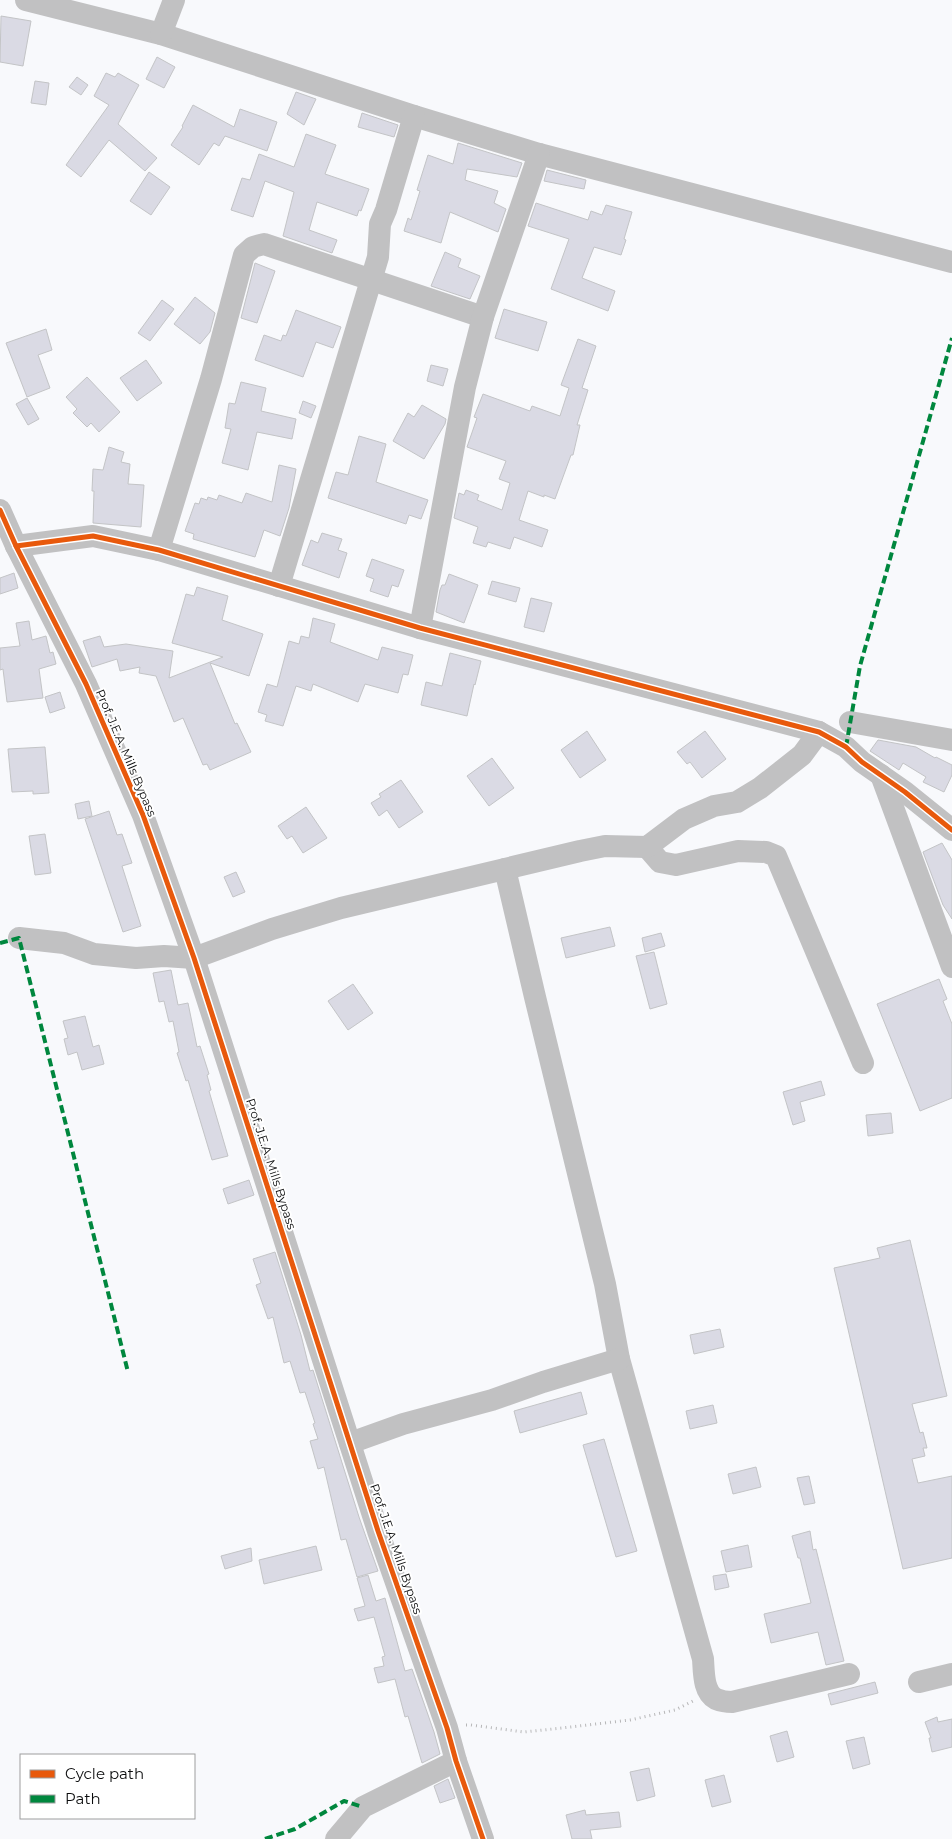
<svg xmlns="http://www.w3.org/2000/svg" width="952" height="1839" viewBox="0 0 952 1839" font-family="Montserrat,sans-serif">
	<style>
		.building { fill: #dadae4; stroke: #c3c4c6 }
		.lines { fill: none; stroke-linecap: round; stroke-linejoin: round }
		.path { stroke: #b7b7b8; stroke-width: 3; stroke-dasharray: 1 4; stroke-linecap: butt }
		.minor { stroke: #c1c1c2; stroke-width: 22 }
		.quiet { stroke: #00873e; stroke-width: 4; stroke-dasharray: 8 4; stroke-linecap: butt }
		.cycleway-casing { stroke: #fff; stroke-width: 8 }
		.cycleway { stroke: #e8590c; stroke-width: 5 }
		.labels { text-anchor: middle; stroke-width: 4; stroke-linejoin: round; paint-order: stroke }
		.street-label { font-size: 12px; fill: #0b0c0d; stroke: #fff }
	</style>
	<rect width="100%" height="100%" fill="#f8f9fc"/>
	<!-- building -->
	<g class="building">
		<path d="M1,16l30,5 -8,45 -23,-4z"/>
		<path d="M157,57l18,10 -11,21 -18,-9z"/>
		<path d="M106,73l9,4 3,-4 21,12 -21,39 39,34 -12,13 -36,-31 -28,37 -15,-12 43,-60 -15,-9z"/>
		<path d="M77,77l11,8 -7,10 -12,-8z"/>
		<path d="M35,81l14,2 -3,22 -15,-2z"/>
		<path d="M296,92l20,7 -12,26 -17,-11z"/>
		<path d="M193,105l41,22 6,-18 37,13 -10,29 -42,-15 -6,10 -5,-3 -15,22 -28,-20 12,-18 -1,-1z"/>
		<path d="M362,113l36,12 -4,12 -36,-10z"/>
		<path d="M306,134l30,11 -11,29 44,15 -8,22 -2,-1 -2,6 -40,-14 -8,28 28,10 -5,13 -49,-17 11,-44 -29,-11 -12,36 -22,-7 11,-32 8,2 9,-26 35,13z"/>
		<path d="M458,143l64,20 -5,14 -50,-8 -2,11 33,11 -4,12 12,6 -8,23 -48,-20 -9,31 -37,-12 4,-13 3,2 9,-29 -3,-1 11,-35 25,9z"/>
		<path d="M547,170l39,10 -2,9 -40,-8z"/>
		<path d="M149,172l21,15 -19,28 -21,-14z"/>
		<path d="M536,203l52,17 3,-9 11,4 4,-10 26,7 -8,27 2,1 -5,15 -27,-8 -12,31 33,13 -7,20 -57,-22 18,-50 -41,-13z"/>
		<path d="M445,252l16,7 -3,8 22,9 -10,23 -39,-13z"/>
		<path d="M255,263l20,8 -18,52 -16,-5z"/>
		<path d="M195,297l20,16 -5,19 -10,12 -26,-20z"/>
		<path d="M162,300l12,9 -24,32 -12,-8z"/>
		<path d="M504,309l43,13 -9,29 -43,-13z"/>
		<path d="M296,310l45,17 -8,21 -17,-6 -13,35 -48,-17 9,-25 17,6 2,-6 3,1z"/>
		<path d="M46,329l6,21 -14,5 12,33 -23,9 -21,-54z"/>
		<path d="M578,339l18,7 -14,42 6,2 -11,35h3l-7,30h-2l-16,44 -11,-4v2l-16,-6 -9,29 29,10 -6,17 -28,-10 -4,12 -22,-7 -2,5 -13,-4 5,-16 -24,-9 5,-25 5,2 2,-5 13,5 -2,5 25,10 8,-27 -11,-4 7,-18 -39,-14 10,-29 -3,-1 9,-23 47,17 2,-5 28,10 9,-28 -8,-3z"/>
		<path d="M146,360l16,23 -25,18 -17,-23z"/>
		<path d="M431,365l17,4 -5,17 -16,-5z"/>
		<path d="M87,377l33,35 -21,20 -8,-9 -4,4 -14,-14 4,-4 -11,-12z"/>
		<path d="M241,382l25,6 -5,23 35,8 -4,20 -35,-7 -9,38 -26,-7 9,-34 -6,-1 4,-25 6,1z"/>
		<path d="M27,398l12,21 -11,6 -12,-21z"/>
		<path d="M303,401l13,5 -5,12 -12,-5z"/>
		<path d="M422,405l24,14 -1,5 -21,35 -31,-18 15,-28 6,4z"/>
		<path d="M359,436l27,8 -10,38 52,18 -7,19 -12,-4 -3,9 -78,-26 8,-26 12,3z"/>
		<path d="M109,447l15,5 -3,10 9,2 -2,20 16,1 -3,42 -48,-4 1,-32h-2l1,-22 10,1z"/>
		<path d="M279,465l17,4 -7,39 -9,28 -16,-6 -9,27 -62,-18 1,-5 -9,-3 10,-28 4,1 2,-6 6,2 1,-3 9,3 2,-5 23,8 4,-10 26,9z"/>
		<path d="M322,533l20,6 -4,11 9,3 -8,25 -37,-13 9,-25 7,3z"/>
		<path d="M372,559l32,11 -6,17 -6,-2 -4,12 -18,-6 4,-12 -8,-3z"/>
		<path d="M14,573l4,15 -18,6v-16z"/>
		<path d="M449,574l29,11 -14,38 -28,-11 4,-22 2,-5h3z"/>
		<path d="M492,581l28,7 -4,14 -28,-8z"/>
		<path d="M197,587l31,9 -6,24 41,14 -14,42 -39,-13 25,61 2,-1 14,29 -41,18 -3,-6 -4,1 -20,-47 -9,4 -18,-46 -17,-3 1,-6 -20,4 -3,-12 -25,8 -9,-26 17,-5 4,11 22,-3 47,7 -4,27 54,-21 -51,-14 14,-49 8,2z"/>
		<path d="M531,598l21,5 -8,29 -20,-5z"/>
		<path d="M313,618l22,6 -5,18 48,18 4,-13 31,8 -5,20 -5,-1 -5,19 -33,-9 -7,18 -45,-18 -2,7 -15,-5 -13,40 -18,-5 2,-6 -9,-3 9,-28 10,3 12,-46 10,3 2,-8 8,2z"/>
		<path d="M29,621l3,19 14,-4 4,17 3,-1 3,12 -17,5 4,29 -36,4 -4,-33 -3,1v-22l20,-2 -4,-23z"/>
		<path d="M450,653l31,8 -6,24 -1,-1 -7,32 -46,-11 5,-23 16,4z"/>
		<path d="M60,692l5,16 -15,5 -5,-16z"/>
		<path d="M587,731l19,29 -26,18 -19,-28z"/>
		<path d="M705,731l21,28 -24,19 -12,-16 -3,2 -10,-12z"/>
		<path d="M878,740l38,7 19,11 1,-1 16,8v10l-8,17 -21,-10 3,-5 -23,-14 -4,7 -29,-19z"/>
		<path d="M45,747l4,46 -16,1v-3l-21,1 -4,-43z"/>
		<path d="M492,758l22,30 -25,18 -22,-30z"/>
		<path d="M401,780l22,32 -24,16 -12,-18 -8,6 -8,-13 10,-6 -2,-3z"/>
		<path d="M89,801l3,15 -14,3 -3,-15z"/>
		<path d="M306,807l21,31 -24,15 -11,-17 -5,3 -9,-13z"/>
		<path d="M109,811l8,24 5,-1 10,29 -10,3 19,60 -18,6 -38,-113z"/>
		<path d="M45,834l6,39 -16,2 -6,-39z"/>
		<path d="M942,843l10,17v59l-9,-14 -20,-53z"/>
		<path d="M236,872l9,20 -12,5 -9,-20z"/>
		<path d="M610,927l5,19 -49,12 -5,-20z"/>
		<path d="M661,933l4,13 -20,6 -3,-14z"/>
		<path d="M654,952l13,52 -17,5 -14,-53z"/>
		<path d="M171,970l7,35 10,-2 9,44 3,-1 9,28 -2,1 4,15 -2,1 19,65 -16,4 -24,-80 -2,1 -9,-28 2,-1 -6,-31 -4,1 -5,-21 -5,1 -6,-29z"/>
		<path d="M939,979l8,20 -4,2 9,23v74l-32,13 -43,-107z"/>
		<path d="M353,984l20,29 -25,17 -20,-29z"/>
		<path d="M85,1016l8,31 6,-2 5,19 -22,6 -5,-18 -9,3 -4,-16 4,-1 -5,-17z"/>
		<path d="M821,1081l4,14 -25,7 5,19 -12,4 -10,-33z"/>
		<path d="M891,1113l2,20 -25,3 -2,-21z"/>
		<path d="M249,1180l5,15 -26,9 -5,-15z"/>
		<path d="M910,1240l37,156 -35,8 8,29 3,-1 4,16h-4l2,8 -13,3 6,24 34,-7v82l-49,11 -69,-301 46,-10 -3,-10z"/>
		<path d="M275,1252l26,83 9,36 3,-1 46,147 19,54 -21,6 -11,-38 -5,1 -17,-73 -6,2 -8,-28 8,-2 -5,-15 2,-1 -10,-31 -5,1 -10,-32 -6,2 -11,-46 -5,2 -12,-34 5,-2 -8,-24z"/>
		<path d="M720,1329l4,18 -30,7 -4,-19z"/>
		<path d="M581,1392l6,22 -67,19 -6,-22z"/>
		<path d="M713,1405l4,18 -27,6 -4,-18z"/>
		<path d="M604,1439l33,112 -21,6 -33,-112z"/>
		<path d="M756,1467l5,20 -28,7 -5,-20z"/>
		<path d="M809,1476l6,27 -11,2 -7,-27z"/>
		<path d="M810,1531l3,19 3,-1 28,112 -18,4 -8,-33 -47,11 -7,-29 47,-11 -11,-45h-2l-6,-22z"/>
		<path d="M748,1545l4,22 -26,5 -5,-21z"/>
		<path d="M316,1546l6,24 -58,14 -5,-24z"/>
		<path d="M251,1548l1,13 -27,8 -4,-13z"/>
		<path d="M726,1574l3,13 -14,3 -2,-14z"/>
		<path d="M368,1575l8,26 9,-3 20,73 7,-2 22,63 6,22 -18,9 -14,-47 -3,1 -10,-38 -17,4 -4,-15 10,-2 -2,-9 3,-1 -11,-39 -16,4 -4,-12 11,-3 -8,-28z"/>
		<path d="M875,1682l3,11 -47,12 -3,-11z"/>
		<path d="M937,1717l1,5 14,-3v28l-20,5 -3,-14h2l-6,-16z"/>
		<path d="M787,1731l7,26 -17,5 -7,-26z"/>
		<path d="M864,1737l6,27 -17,5 -7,-28z"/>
		<path d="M649,1768l6,28 -18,5 -7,-29z"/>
		<path d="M724,1775l7,27 -19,5 -7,-27z"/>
		<path d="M448,1779l7,19 -15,5 -6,-17z"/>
		<path d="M585,1810l1,5 33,-3 2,15 -31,3 2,9h-20l-6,-24z"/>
	</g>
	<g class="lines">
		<!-- path -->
		<path class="path" d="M466,1725h5l53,7 38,-4 68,-8 45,-10 18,-9"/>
		<!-- minor -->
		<g class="minor">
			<path d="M26,0l135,34 253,82 125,38 413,108"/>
			<path d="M161,34l13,-34"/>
			<path d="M0,510l16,36 70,138 57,131 51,143 184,573 69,197 9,33 27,78"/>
			<path d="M16,546l77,-10 66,14 261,78 399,104 27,15 16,15 43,30 47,38"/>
			<path d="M159,550l52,-171 33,-124 9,-8 11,-3 219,73"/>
			<path d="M279,586l99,-329 2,-33 6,-14 28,-94"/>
			<path d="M420,628l45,-241 18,-70 56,-163"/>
			<path d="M850,722l102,18"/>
			<path d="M881,775l71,192"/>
			<path d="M647,847l13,15 16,3 62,-14 28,1 10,4 87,207"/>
			<path d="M505,869l30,128 70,287 14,75 84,300c1,13 0,33 13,40 5,2 11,3 16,3l117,-28"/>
			<path d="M19,938l45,5 30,11 42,4 28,-2 30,2 78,-29 69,-21 239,-57 25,-5 42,1 37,-28 30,-13 23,-4 23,-14 42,-33 17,-23"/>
			<path d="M350,1443l53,-19 89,-24 51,-18 76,-23"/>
			<path d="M919,1682l33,-8"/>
			<path d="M336,1839l27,-32 93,-46"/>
		</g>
		<!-- quiet -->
		<g class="quiet">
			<path d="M846,747l14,-81 92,-328"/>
			<path d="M0,943l19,-5 109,434"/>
			<path d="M265,1839l30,-10 49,-28 19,6"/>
		</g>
		<!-- cycleway casing -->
		<g class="cycleway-casing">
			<g id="cycleway">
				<path d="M0,510l16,36 70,138 57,131 51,143 184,573 69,197 9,33 27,78"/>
				<path d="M16,546l77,-10 66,14 261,78 399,104 27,15 16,15 43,30 47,38"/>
			</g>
		</g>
		<!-- cycleway -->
		<use href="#cycleway" class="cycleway"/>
	</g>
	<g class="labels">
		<!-- street labels -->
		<g class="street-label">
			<text transform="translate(126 753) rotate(67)" y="4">Prof. J.E.A. Mills Bypass</text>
			<text transform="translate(271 1164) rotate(72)" y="4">Prof. J.E.A. Mills Bypass</text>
			<text transform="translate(396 1549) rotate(71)" y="4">Prof. J.E.A. Mills Bypass</text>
		</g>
	</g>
	<!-- legend -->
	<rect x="20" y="1754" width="175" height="65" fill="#ffffff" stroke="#9d9e9e"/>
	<rect x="30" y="1770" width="25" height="8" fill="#e8590c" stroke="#9d9e9e"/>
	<text x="65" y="1779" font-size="15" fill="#0b0c0d">Cycle path</text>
	<rect x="30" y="1795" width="25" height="8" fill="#00873e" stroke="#9d9e9e"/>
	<text x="65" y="1804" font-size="15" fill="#0b0c0d">Path</text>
</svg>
